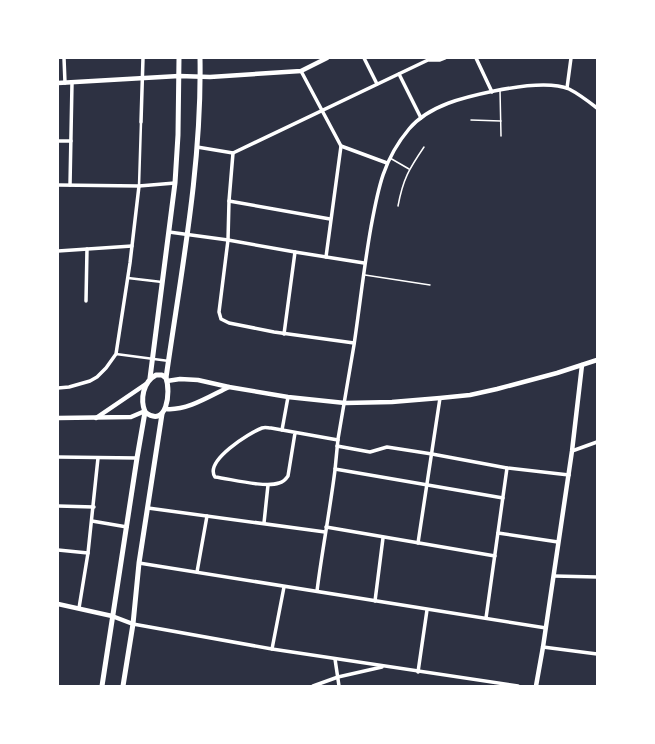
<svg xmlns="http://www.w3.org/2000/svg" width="655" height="744" viewBox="0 0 655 744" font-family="Ubuntu,sans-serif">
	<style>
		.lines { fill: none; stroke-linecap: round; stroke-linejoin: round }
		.service { stroke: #fff; stroke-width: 1.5 }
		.pedestrian { stroke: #fff; stroke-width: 2.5 }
		.minor { stroke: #fff; stroke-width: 3.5 }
		.tertiary { stroke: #fff; stroke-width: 4.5 }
		.secondary { stroke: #fff; stroke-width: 5 }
	</style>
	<rect width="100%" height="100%" fill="#2d3142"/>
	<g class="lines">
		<!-- service -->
		<g class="service">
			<path d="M500,90l1,46"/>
			<path d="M471,120l30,1"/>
			<path d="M390,158l19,11"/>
			<path d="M398,206c5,-27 11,-37 26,-59"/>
			<path d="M365,275l65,10"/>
		</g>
		<!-- pedestrian -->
		<g class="pedestrian">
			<path d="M139,186l2,-64"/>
			<path d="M128,278l34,4"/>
			<path d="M116,354l53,7"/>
		</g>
		<!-- minor -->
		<g class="minor">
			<path d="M64,58l1,25"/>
			<path d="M364,58l13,26"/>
			<path d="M476,58l16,34"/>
			<path d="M301,71l40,75 46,17"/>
			<path d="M399,74l22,44"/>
			<path d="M567,88l4,-30"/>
			<path d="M141,122l2,-64"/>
			<path d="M58,141h13"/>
			<path d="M197,147l36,6 195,-93h12l5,-2"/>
			<path d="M233,153l-4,48 -1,39 -9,72 2,7 8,4 45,9 80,11"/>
			<path d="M58,185l81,1 36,-3"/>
			<path d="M70,185l2,-102"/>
			<path d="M229,201l101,18"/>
			<path d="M169,232l59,8 67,12 69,11"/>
			<path d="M58,251l74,-5"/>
			<path d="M326,257l15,-111"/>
			<path d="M86,301l1,-52"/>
			<path d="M284,334l11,-82"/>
			<path d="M58,388l11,-1 21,-6 7,-4 9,-9 10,-14 14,-91 9,-77"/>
			<path d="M282,430l6,-33"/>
			<path d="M295,433l-7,43c-2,3 -5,6 -9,7 -14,5 -48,-4 -64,-6 -11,-16 34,-44 47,-49 3,-1 6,0 9,0l67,12"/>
			<path d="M337,446l33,6 17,-5 45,7 75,14 62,7"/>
			<path d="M572,451l25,-9"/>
			<path d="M58,457l79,1"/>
			<path d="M335,469l168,29"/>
			<path d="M58,506l36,1"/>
			<path d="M148,508l177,24"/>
			<path d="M92,521l35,6"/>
			<path d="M264,523l4,-38"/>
			<path d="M326,527l169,29"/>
			<path d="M498,533l60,9"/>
			<path d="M418,543l22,-145"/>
			<path d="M58,550l30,3"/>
			<path d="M139,563l407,65"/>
			<path d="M197,572l10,-56"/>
			<path d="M554,576l43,1"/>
			<path d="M317,591c5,-40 13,-81 18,-121 1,-11 2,-21 3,-31 5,-31 11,-63 16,-94 6,-40 10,-79 17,-118 7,-38 12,-67 38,-98 20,-24 56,-32 85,-38 20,-4 56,-10 75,-2 10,5 19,12 28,19"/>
			<path d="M375,601l8,-63"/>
			<path d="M79,608l9,-55 10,-95"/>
			<path d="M486,618l21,-150"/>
			<path d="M133,624l139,25 246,37"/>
			<path d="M543,647l54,7"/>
			<path d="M272,649l12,-62"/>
			<path d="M335,659l4,27"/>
			<path d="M418,672l9,-62"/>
			<path d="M313,686l25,-9 44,-10"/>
		</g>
		<!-- tertiary -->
		<g class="tertiary">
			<path d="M58,83l121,-7 31,1 91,-6 26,-13"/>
			<path d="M167,381l13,-2 18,1 31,7 59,10 57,6 47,-1 48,-4 30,-3 27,-6 60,-16 40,-13"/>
			<path d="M166,409c21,2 44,-13 63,-22"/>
			<path d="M58,418l73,-1 14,-6"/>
			<path d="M96,418l50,-34"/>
			<path d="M58,604l54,12 21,8"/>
			<path d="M536,686l7,-39 29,-196 10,-86"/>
		</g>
		<!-- secondary -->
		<g class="secondary">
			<path d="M156,375h6l4,3c5,14 1,51 -21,34 -5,-13 -2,-30 11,-37z"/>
			<path d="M150,378l25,-195 3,-48 1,-77"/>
			<path d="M166,378c15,-106 36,-212 34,-320"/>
			<path d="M102,686l35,-228 8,-46"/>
			<path d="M123,686l10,-62 6,-61 23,-149"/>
		</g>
	</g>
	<!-- border -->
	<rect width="655" height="744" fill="none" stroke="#ffffff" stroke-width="118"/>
</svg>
